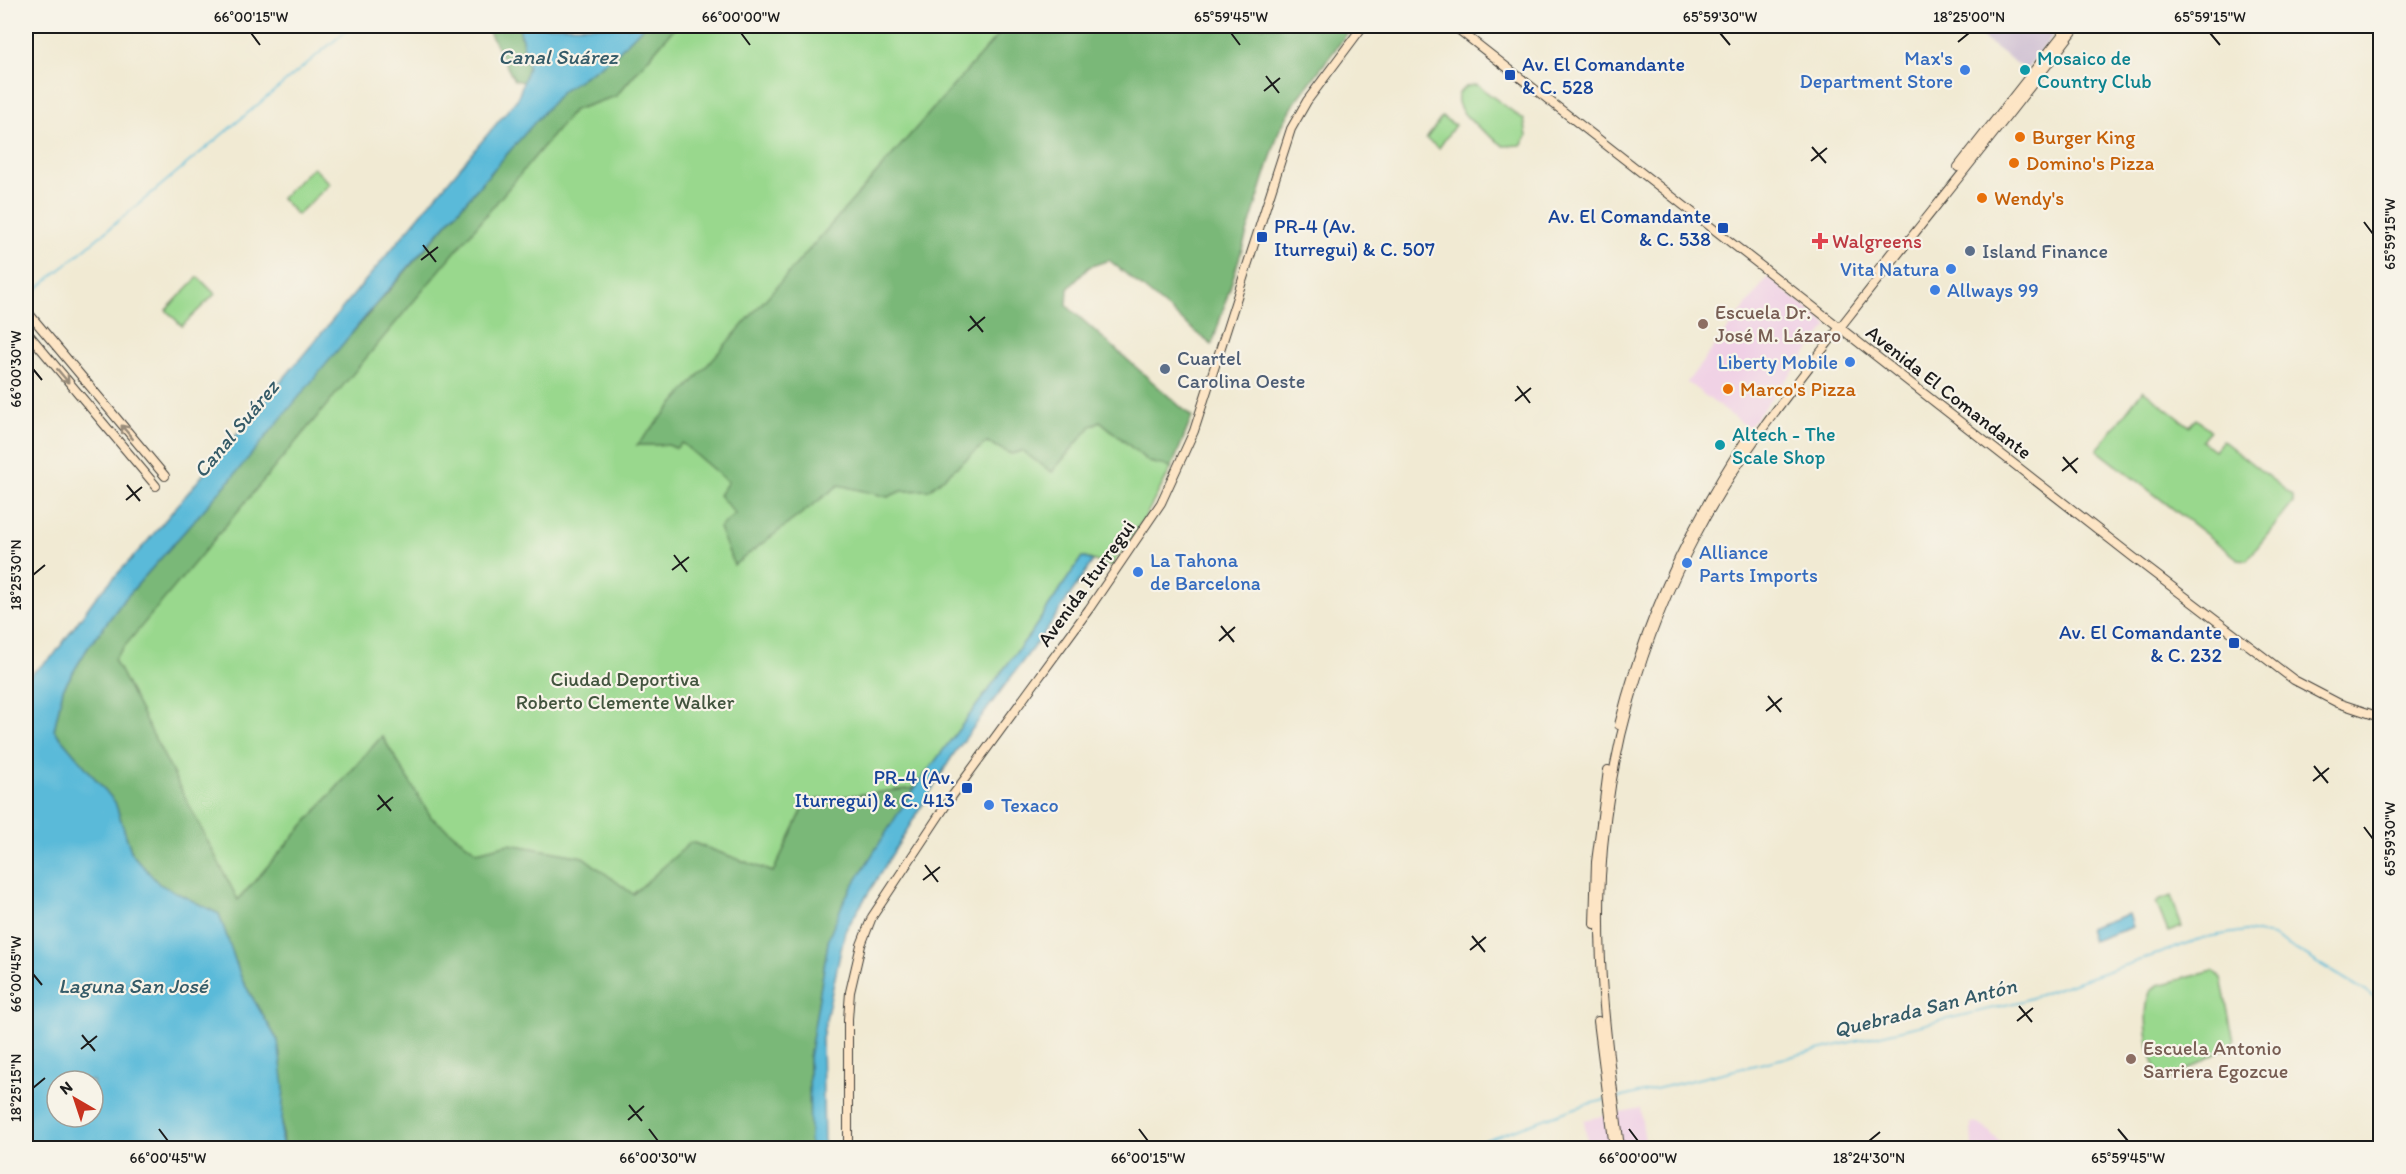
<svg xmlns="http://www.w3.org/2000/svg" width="2406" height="1174" viewBox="0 0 2406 1174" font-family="Itim,sans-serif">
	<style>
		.built { fill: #f0d0e5 }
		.industrial { fill: #cebed2 }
		.green { fill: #99d88d; stroke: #5a7a54; stroke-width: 1.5 }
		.forest { fill: #7ab878; stroke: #4b6a4a; stroke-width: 1.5 }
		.water { fill: #5abad9; stroke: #3b6b7a; stroke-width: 1.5; fill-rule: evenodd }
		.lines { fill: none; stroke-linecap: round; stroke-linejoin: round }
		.stream { stroke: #5abad9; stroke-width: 1.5 }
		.secondary-casing { stroke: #3c3b37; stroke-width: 10 }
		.secondary { stroke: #fde5c5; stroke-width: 8 }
		.oneway { stroke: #988b79 }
		.ticks { fill: none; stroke: #1c1c1c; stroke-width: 2 }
		.shop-dot { fill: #3f7fe0; stroke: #f7f3e8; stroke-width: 2 }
		.culture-dot { fill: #0f9aa8; stroke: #f7f3e8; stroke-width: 2 }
		.transit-dot { fill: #1a4fb4; stroke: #f7f3e8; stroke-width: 2 }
		.food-dot { fill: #e8710a; stroke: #f7f3e8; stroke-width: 2 }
		.health-dot { fill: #e0444e; stroke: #f7f3e8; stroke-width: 2 }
		.service-dot { fill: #5c6f8a; stroke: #f7f3e8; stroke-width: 2 }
		.education-dot { fill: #8d6e63; stroke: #f7f3e8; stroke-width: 2 }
		.labels { text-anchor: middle; stroke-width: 4.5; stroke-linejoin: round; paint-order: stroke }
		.shop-label { font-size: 20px; fill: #366cbe; stroke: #f7f3e8; text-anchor: start }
		.culture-label { font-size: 20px; fill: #0d838f; stroke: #f7f3e8; text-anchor: start }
		.transit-label { font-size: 20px; fill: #164399; stroke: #f7f3e8; text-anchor: end }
		.food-label { font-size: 20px; fill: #c56008; stroke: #f7f3e8; text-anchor: start }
		.health-label { font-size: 20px; fill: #be3a42; stroke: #f7f3e8; text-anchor: start }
		.service-label { font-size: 20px; fill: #4e5e75; stroke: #f7f3e8; text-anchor: start }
		.education-label { font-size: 20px; fill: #785e54; stroke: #f7f3e8; text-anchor: start }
		.street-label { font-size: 20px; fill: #1c1c1c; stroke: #f7f3e8 }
		.park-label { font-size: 20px; fill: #42543e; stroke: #f7f3e8 }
		.water-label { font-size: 21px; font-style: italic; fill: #355b68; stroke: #f7f3e8 }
		.neatline { fill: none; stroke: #1c1c1c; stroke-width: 2 }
		.ticks-label { font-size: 15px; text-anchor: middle; fill: #1c1c1c }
	</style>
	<rect width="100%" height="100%" fill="#f7f3e8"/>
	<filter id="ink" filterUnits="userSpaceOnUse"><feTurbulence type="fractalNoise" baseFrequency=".0167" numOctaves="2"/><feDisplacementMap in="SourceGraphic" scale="12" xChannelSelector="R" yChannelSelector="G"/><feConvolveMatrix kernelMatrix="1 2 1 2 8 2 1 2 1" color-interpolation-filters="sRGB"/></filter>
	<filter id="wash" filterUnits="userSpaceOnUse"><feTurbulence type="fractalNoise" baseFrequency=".008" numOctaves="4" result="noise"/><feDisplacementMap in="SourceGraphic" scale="24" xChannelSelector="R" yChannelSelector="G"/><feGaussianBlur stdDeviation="1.35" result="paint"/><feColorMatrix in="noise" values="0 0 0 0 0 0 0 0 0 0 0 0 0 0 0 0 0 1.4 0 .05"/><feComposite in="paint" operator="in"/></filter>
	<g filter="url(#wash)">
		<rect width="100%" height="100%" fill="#f1ead3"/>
		<!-- built -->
		<g class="built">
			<path d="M1768,277l60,49 -80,102 -61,-46z"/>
			<path d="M1640,1108l6,40h-58l-4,-28z"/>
			<path d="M1971,1123l8,1 10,7 16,17h-33z"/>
		</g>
		<!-- industrial -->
		<path class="industrial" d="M1966,26h94l-34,44z"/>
		<!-- green -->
		<g class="green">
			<path d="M676,26h330l-368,419h30l8,3 6,-5 47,39 6,32 -1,50 105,-79 49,12 13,-6 28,-1 58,-48 24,12 11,-3 30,21 39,-46 9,-5 49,41 23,5 -28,52 -33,47 -29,-9 -49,73 -118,158 -108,13 -34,71 -81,-30 -59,53 -50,-38 -74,-13 -32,8 -46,-35 -49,-81 -144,164 -125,-242 461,-548 42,-14z"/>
			<path d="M1477,85l47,35 3,16 -6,9 -17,1c-13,-10 -57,-36 -44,-54 4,-6 10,-7 17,-7z"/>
			<path d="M1442,117l13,8 -16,23 -13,-9z"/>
			<path d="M313,167l17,17 -33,31 -16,-17z"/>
			<path d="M198,277l17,17 -33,32 -16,-16z"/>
			<path d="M2143,390l46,36 7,-7 14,11 -8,11 12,9 8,-10 71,56v7l-46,57 -9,-1 -141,-109z"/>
			<path d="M2171,896l11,31 -14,5 -12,-30z"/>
			<path d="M2213,971l8,7 13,63 -4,5 -64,35c-19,-16 -24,-67 -16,-89l8,-7z"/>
		</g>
		<!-- forest -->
		<g class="forest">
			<path d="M486,26h33l9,41 -4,15 -10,-2z"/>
			<path d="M644,26h32l-60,70 -42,14 -460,549 124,241 144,-164 49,81 46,35 32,-8 74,13 50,37 58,-52 82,30 34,-71 108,-13 -86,149 -20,121 1,90h-527l-5,-107 -36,-61 -23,-66 -60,-29 -27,-31 -17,-52 -61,-72 9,-41 24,-40 36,-48 107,-121 80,-98 216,-250 36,-41 50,-33z"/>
			<path d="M1006,26h347l-57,75 -17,30 -67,214 -103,-85 -20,7 -21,22 -1,17 125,111 -20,50 -23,-5 -49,-41 -9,5 -39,46 -30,-21 -11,3 -24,-12 -58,48 -28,1 -13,6 -49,-12 -105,80 -15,-37 16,-14 -16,-19 9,-13 -46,-39 -6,5 -8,-3h-31z"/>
		</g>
		<!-- water -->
		<g class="water">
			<path d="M519,26h125l-32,32 -50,33 -191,219 -141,170 -107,121 -36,48 -24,40 -9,41 61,72 17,52 27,30 60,30 23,66 36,61 6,45 -3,51 2,11h-257v-466l5,-8 23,-19 41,-57 51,-55 372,-445 10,-31zM57,1081h36v36h-36z"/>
			<path d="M1082,557l11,4 -44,65 -96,129 -108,176 -23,107 2,110h-14l-1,-90 20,-121 16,-39 64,-102 124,-166z"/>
			<path d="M2129,914l4,13 -41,14 -4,-13z"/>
		</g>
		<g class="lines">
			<!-- stream -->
			<g class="stream">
				<path d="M1961,26l7,5"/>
				<path d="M26,298l326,-272"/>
				<path d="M1618,1098l404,-97 184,-64 40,-6 27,5 107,64"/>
				<path d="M1462,1148l122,-43 21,-5"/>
			</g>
		</g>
	</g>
	<g filter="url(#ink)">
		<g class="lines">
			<!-- secondary casing -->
			<g class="secondary-casing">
				<g id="secondary">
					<path d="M1454,26l679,531 161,123 44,23 42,14"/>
					<path d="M1958,167l111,-141"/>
					<path d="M1877,271l21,-27"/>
					<path d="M26,310l139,166"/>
					<path d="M26,331l130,155"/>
					<path d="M1619,725c26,-105 70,-199 130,-290"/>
					<path d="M1594,924l2,-62 12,-92"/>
					<path d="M1598,1021l16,127"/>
					<path d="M848,1148v-129l2,-27 11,-47 11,-28 78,-118 139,-190 72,-106 33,-72 97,-302 16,-28 56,-75"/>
					<path d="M1620,1148c-11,-91 -24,-180 -19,-272 6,-117 40,-238 95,-341 42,-80 98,-149 153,-219 76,-97 154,-192 228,-290"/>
				</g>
			</g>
			<!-- secondary -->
			<use href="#secondary" class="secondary"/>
		</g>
		<!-- one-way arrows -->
		<defs><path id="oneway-shaft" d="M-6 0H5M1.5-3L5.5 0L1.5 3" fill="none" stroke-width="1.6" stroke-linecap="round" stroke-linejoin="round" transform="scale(1.5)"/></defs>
		<g class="oneway">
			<use href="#oneway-shaft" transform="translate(63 376) rotate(50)"/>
			<use href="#oneway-shaft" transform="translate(127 432) rotate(-130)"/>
		</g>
	</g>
	<!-- ticks -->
	<path class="ticks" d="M251,33l9,12M741,33l9,12M1231,33l9,12M1720,33l10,12M2210,33l10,12M1958,42l11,-9M1266,76l13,17M1264,91l16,-13M1812,147l14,16M1811,161l16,-13M2364,222l9,12M423,245l13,17M421,260l17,-13M970,316l13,16M968,331l17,-14M33,369l9,11M1517,386l13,17M1515,401l16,-13M2063,457l14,16M2062,471l16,-13M127,485l13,16M126,500l16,-13M674,555l13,17M672,570l17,-13M33,575l12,-10M1221,626l13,16M1219,641l16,-14M1768,696l13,16M1766,711l16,-13M2314,766l14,17M2313,781l16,-13M378,795l13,16M377,810l16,-13M2364,827l9,12M925,865l13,17M923,880l17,-13M1472,936l13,16M1470,950l16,-13M33,974l9,11M2019,1006l13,16M2017,1021l16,-13M82,1035l13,16M81,1049l16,-13M33,1088l12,-10M629,1105l13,16M628,1120l16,-14M159,1129l9,12M649,1129l9,12M1139,1129l9,12M1629,1129l9,12M2118,1129l10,12M1869,1141l11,-9"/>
	<!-- markers -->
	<g class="shop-dot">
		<circle cx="1965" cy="70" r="6"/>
		<circle cx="1951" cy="269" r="6"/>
		<circle cx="1935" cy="290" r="6"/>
		<circle cx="1850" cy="362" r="6"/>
		<circle cx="1687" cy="563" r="6"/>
		<circle cx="1138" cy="572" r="6"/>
		<circle cx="989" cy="805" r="6"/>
	</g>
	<g class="culture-dot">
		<circle cx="2025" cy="70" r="6"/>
		<circle cx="1720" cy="445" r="6"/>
	</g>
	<g class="transit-dot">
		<rect x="1504" y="69" width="12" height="12" rx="3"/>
		<rect x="1717" y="222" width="12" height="12" rx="3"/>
		<rect x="1256" y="231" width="12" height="12" rx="3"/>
		<rect x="2228" y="637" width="12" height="12" rx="3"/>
		<rect x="961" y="782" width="12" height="12" rx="3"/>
	</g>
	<g class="food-dot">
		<circle cx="2020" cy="137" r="6"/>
		<circle cx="2014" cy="163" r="6"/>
		<circle cx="1982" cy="198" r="6"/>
		<circle cx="1728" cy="389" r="6"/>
	</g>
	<path class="health-dot" d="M1817 232h6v6h6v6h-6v6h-6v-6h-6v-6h6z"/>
	<g class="service-dot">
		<circle cx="1970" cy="251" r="6"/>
		<circle cx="1165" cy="369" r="6"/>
	</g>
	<g class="education-dot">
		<circle cx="1703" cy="324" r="6"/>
		<circle cx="2131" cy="1059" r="6"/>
	</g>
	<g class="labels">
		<!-- shop labels -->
		<g class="shop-label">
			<text x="1953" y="65" text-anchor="end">Max's<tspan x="1953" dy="23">Department Store</tspan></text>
			<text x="1939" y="276" text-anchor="end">Vita Natura</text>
			<text x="1947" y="297">Allways 99</text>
			<text x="1838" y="369" text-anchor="end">Liberty Mobile</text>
			<text x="1699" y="559">Alliance<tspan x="1699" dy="23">Parts Imports</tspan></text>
			<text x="1150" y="567">La Tahona<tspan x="1150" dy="23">de Barcelona</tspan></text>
			<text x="1001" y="812">Texaco</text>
		</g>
		<!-- culture labels -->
		<g class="culture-label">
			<text x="2037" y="65">Mosaico de<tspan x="2037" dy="23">Country Club</tspan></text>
			<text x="1732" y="441">Altech - The<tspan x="1732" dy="23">Scale Shop</tspan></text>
		</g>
		<!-- transit labels -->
		<g class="transit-label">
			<text x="1522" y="71" text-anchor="start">Av. El Comandante<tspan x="1522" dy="23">&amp; C. 528</tspan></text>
			<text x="1711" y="223">Av. El Comandante<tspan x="1711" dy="23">&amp; C. 538</tspan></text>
			<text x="1274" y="233" text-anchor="start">PR-4 (Av.<tspan x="1274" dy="23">Iturregui) &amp; C. 507</tspan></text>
			<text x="2222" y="639">Av. El Comandante<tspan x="2222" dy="23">&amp; C. 232</tspan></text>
			<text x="955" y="784">PR-4 (Av.<tspan x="955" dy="23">Iturregui) &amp; C. 413</tspan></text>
		</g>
		<!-- food labels -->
		<g class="food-label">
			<text x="2032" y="144">Burger King</text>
			<text x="2026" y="170">Domino's Pizza</text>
			<text x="1994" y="205">Wendy's</text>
			<text x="1740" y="396">Marco's Pizza</text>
		</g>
		<!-- health labels -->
		<g class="health-label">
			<text x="1832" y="248">Walgreens</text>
		</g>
		<!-- service labels -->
		<g class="service-label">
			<text x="1982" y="258">Island Finance</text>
			<text x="1177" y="365">Cuartel<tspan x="1177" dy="23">Carolina Oeste</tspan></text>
		</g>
		<!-- education labels -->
		<g class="education-label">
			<text x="1715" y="319">Escuela Dr.<tspan x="1715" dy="23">José M. Lázaro</tspan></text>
			<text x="2143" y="1055">Escuela Antonio<tspan x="2143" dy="23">Sarriera Egozcue</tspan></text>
		</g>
		<!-- street labels -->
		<g class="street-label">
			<text transform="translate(1949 392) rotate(38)" y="7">Avenida El Comandante</text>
			<text transform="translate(1086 583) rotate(-54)" y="7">Avenida Iturregui</text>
		</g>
		<!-- park labels -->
		<g class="park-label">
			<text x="625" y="686">Ciudad Deportiva<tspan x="625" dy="23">Roberto Clemente Walker</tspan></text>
		</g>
		<!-- water labels -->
		<g class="water-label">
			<text x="558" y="64">Canal Suárez</text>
			<text transform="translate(236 429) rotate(-50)" y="7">Canal Suárez</text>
			<text x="133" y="993">Laguna San José</text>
			<text transform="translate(1925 1008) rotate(-14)" y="7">Quebrada San Antón</text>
		</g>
	</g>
	<!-- margin -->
	<rect width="2406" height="1174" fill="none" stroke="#f7f3e8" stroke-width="66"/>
	<!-- north arrow -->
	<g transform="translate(75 1099) rotate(321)"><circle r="28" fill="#f7f3e8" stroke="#9f9d96" stroke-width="1.5"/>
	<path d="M0-4.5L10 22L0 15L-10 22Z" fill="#c8321e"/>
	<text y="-9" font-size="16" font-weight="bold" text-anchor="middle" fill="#1c1c1c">N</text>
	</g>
	<rect x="33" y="33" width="2340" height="1108" class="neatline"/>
	<g class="ticks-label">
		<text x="251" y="22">66°00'15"W</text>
		<text x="741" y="22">66°00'00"W</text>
		<text x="1231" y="22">65°59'45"W</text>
		<text x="1720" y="22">65°59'30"W</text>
		<text x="1969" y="22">18°25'00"N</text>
		<text x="2210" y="22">65°59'15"W</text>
		<text transform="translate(2390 234) rotate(-90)" y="5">65°59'15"W</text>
		<text transform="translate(16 369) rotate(-90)" y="5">66°00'30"W</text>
		<text transform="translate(16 575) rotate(-90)" y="5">18°25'30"N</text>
		<text transform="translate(2390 839) rotate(-90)" y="5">65°59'30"W</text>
		<text transform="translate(16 974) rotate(-90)" y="5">66°00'45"W</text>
		<text transform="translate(16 1088) rotate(-90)" y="5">18°25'15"N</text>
		<text x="168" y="1163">66°00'45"W</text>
		<text x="658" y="1163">66°00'30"W</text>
		<text x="1148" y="1163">66°00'15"W</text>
		<text x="1638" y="1163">66°00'00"W</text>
		<text x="1869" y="1163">18°24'30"N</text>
		<text x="2128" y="1163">65°59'45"W</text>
	</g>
</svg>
